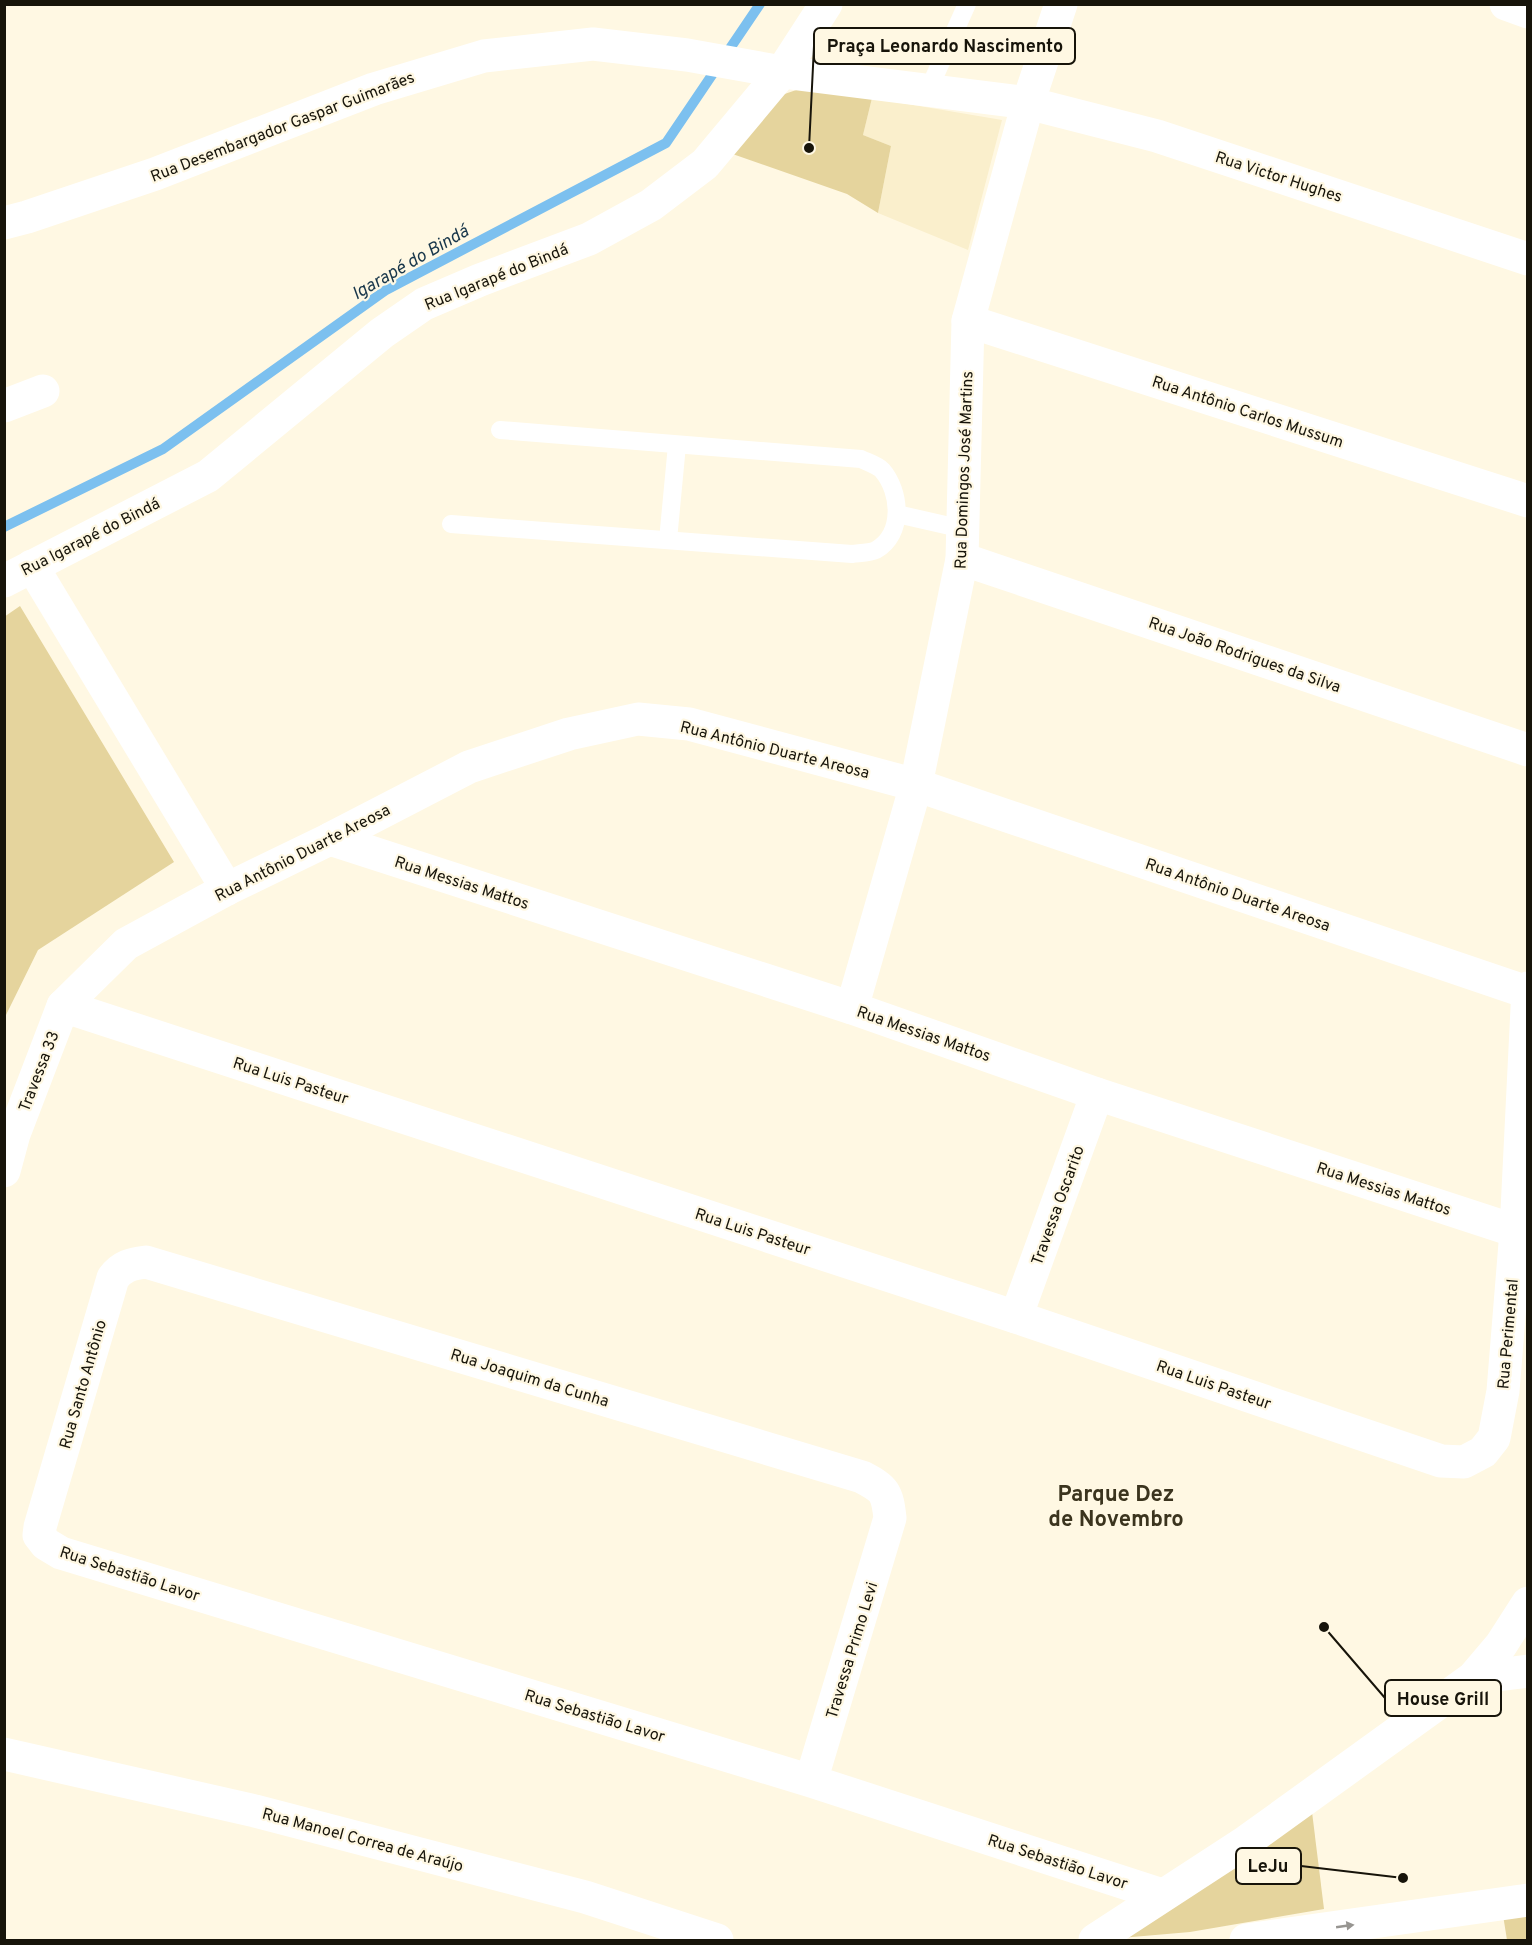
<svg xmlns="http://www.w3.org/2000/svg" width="1532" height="1945" viewBox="0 0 1532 1945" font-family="Overpass,sans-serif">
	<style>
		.built { fill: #faefcc }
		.green { fill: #e5d49d }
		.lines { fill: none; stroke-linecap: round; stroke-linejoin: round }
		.stream { stroke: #7cc0ef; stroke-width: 10 }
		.service { stroke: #fff; stroke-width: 18 }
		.minor { stroke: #fff; stroke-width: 33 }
		.tertiary { stroke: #fff; stroke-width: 33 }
		.oneway { fill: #979591 }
		.labels { text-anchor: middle; stroke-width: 4.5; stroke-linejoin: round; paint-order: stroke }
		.street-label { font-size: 16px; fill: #17140a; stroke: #fff8e3 }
		.water-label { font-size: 18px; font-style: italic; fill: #18364a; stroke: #fff8e3 }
		.district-label { font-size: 22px; font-weight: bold; fill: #3b341e; stroke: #fff8e3 }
		.leader { fill: none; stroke: #17140a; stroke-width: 2 }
		.callout-dot { fill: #17140a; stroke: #fff8e3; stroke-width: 2 }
		.callout { fill: #fff8e3; stroke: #17140a; stroke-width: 2 }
		.callout-label { font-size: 18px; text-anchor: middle; font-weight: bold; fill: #17140a }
	</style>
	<rect width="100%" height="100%" fill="#fff8e3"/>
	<!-- built -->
	<path class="built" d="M872,98l130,22 -34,130 -90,-37 13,-67 -28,-11z"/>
	<!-- green -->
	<g class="green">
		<path d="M808,86l64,12 -9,37 28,11 -13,67 -31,-19 -123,-43 43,-51z"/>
		<path d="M20,606l154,256 -136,88 -33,67 -1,-400z"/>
		<path d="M1312,1812l12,97 -134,23 -81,7z"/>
		<path d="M1527,1911v29h-20l-4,-25z"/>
	</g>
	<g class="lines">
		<!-- stream -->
		<path class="stream" d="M4,527l159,-78 223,-159 280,-147 94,-139"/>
		<!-- service -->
		<g class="service">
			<path d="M928,91l39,-87"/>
			<path d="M897,514l66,15"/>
			<path d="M451,524l401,30c7,-1 18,-1 24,-4 28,-16 25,-58 6,-80 -5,-5 -15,-8 -21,-11l-361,-29"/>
			<path d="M668,540l9,-95"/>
		</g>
		<!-- minor -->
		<g class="minor">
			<path d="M1506,4l22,8"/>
			<path d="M968,321l560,180"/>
			<path d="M4,406l39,-15"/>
			<path d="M962,559l566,191"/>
			<path d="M32,566l195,323"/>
			<path d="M4,581l204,-105 174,-143 42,-29 56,-24 109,-41 62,-34 54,-41 77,-92 44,-68"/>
			<path d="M330,839l522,169 245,86 419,137"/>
			<path d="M63,1006l953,311 425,144 23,1 19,-10 11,-14 9,-47 13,-160 12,-243"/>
			<path d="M852,1008l64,-223 46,-226 6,-238 60,-218 33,-99"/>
			<path d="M4,1171l10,-37 49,-128 63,-62 101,-55 103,-50 139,-72 100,-33 69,-15 51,5 227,61 611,207"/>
			<path d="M1016,1317l81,-223"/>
			<path d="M1473,1678l55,-7"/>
			<path d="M4,1754l251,57 330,86 132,43"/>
			<path d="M811,1781l79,-263c-3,-26 -5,-29 -28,-41l-716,-215c-15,2 -24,4 -33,16l-73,249 -1,8 7,9 15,9 750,228 351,114"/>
			<path d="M1246,1940l282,-40"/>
		</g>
		<!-- tertiary -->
		<g class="tertiary">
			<path d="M4,223l23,-6 128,-43 219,-85 110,-33 109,-12 94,11 95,17 246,31 129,33 371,123"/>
			<path d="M1095,1940l152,-99 226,-163 28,-33 27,-42"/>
		</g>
	</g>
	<!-- one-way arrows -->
	<defs><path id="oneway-solid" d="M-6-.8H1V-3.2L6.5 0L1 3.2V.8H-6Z" transform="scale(1.5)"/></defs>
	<use class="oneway" href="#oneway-solid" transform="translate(1345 1926) rotate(-8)"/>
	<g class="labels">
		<!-- street labels -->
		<g class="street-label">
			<text transform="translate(282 126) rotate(-21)" y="6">Rua Desembargador Gaspar Guimarães</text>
			<text transform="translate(1279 176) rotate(18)" y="6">Rua Victor Hughes</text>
			<text transform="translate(496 276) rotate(-22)" y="6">Rua Igarapé do Bindá</text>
			<text transform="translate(1248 411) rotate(18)" y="6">Rua Antônio Carlos Mussum</text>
			<text transform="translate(963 470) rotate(-88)" y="6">Rua Domingos José Martins</text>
			<text transform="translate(90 536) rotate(-27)" y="6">Rua Igarapé do Bindá</text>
			<text transform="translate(1245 654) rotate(19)" y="6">Rua João Rodrigues da Silva</text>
			<text transform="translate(775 749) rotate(14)" y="6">Rua Antônio Duarte Areosa</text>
			<text transform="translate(302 852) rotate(-27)" y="6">Rua Antônio Duarte Areosa</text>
			<text transform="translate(462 882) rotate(18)" y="6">Rua Messias Mattos</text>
			<text transform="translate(1238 894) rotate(19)" y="6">Rua Antônio Duarte Areosa</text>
			<text transform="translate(924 1033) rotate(19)" y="6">Rua Messias Mattos</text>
			<text transform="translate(38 1071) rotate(-69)" y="6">Travessa 33</text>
			<text transform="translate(291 1080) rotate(18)" y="6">Rua Luis Pasteur</text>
			<text transform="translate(1384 1188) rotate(18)" y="6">Rua Messias Mattos</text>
			<text transform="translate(1057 1205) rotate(-70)" y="6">Travessa Oscarito</text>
			<text transform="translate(753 1231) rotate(18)" y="6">Rua Luis Pasteur</text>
			<text transform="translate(1507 1334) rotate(-85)" y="6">Rua Perimental</text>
			<text transform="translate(530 1377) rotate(17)" y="6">Rua Joaquim da Cunha</text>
			<text transform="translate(82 1384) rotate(-74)" y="6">Rua Santo Antônio</text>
			<text transform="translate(1214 1384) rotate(19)" y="6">Rua Luis Pasteur</text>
			<text transform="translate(130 1573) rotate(18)" y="6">Rua Sebastião Lavor</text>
			<text transform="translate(851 1650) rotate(-73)" y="6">Travessa Primo Levi</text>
			<text transform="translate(595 1715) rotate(17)" y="6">Rua Sebastião Lavor</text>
			<text transform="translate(363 1839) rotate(15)" y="6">Rua Manoel Correa de Araújo</text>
			<text transform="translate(1058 1861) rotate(18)" y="6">Rua Sebastião Lavor</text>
		</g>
		<!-- water labels -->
		<g class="water-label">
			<text transform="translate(410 262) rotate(-30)" y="6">Igarapé do Bindá</text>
		</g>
		<!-- district labels -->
		<g class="district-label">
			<text x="1116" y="1501">Parque Dez<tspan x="1116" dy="25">de Novembro</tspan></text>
		</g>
	</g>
	<!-- callouts -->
	<path class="leader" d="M809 148L814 46M1324 1627L1385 1698M1403 1878L1301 1866"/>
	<g class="callout-dot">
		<circle cx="809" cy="148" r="6"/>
		<circle cx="1324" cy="1627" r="6"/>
		<circle cx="1403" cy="1878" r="6"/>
	</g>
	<g class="callout">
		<rect x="814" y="28" width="261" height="36" rx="6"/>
		<rect x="1385" y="1680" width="116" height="36" rx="6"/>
		<rect x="1236" y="1848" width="65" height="36" rx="6"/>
	</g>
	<g class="callout-label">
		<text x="945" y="52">Praça Leonardo Nascimento</text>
		<text x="1443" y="1705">House Grill</text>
		<text x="1268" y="1872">LeJu</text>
	</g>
	<!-- border -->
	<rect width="1532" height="1945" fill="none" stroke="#17140a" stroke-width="12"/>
</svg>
